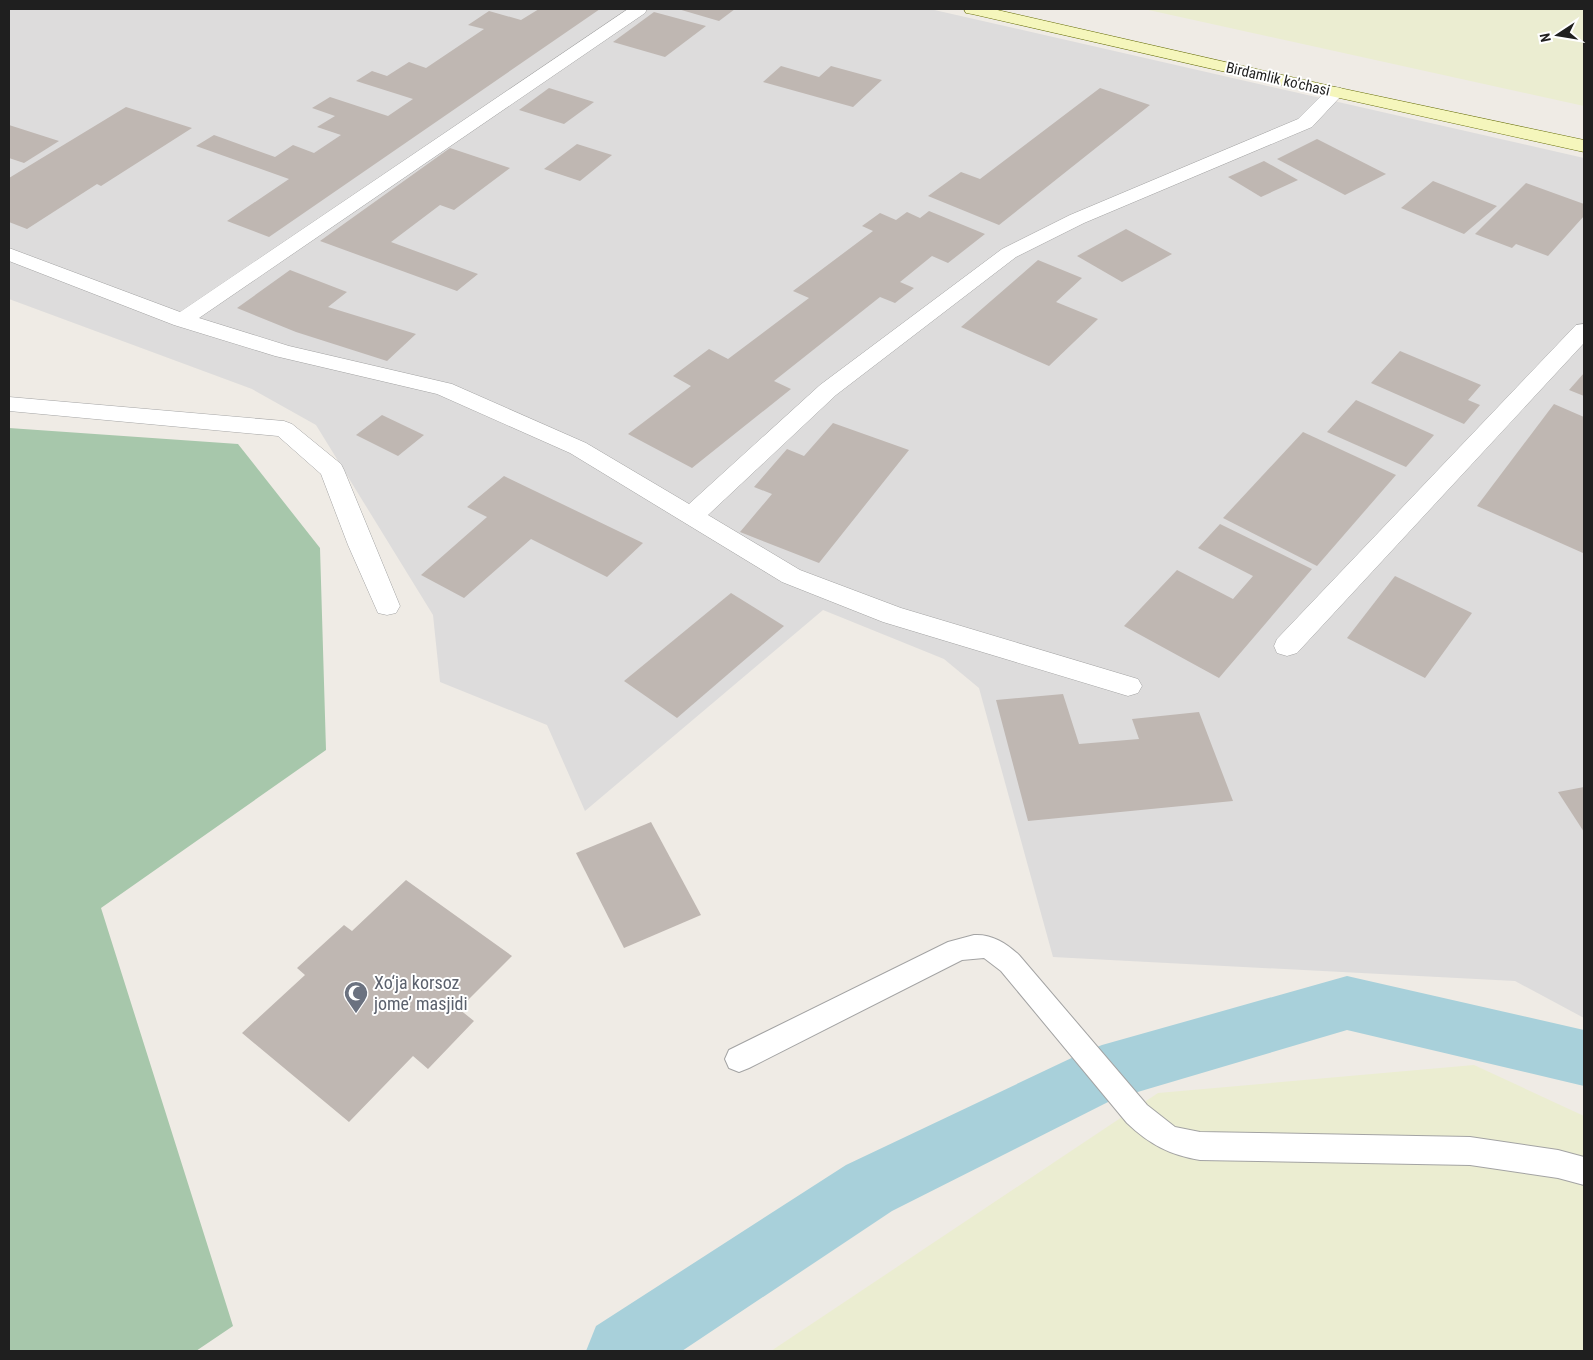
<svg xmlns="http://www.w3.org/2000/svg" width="1593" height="1360" viewBox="0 0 1593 1360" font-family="'Roboto Condensed',sans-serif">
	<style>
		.residential { fill: #dddcdc }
		.farmland { fill: #ebedd1 }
		.cemetery { fill: #a7c7ab }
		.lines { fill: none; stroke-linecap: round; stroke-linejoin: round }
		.canal { fill: #a8d0da; fill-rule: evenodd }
		.building { fill: #bfb7b2 }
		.lane-casing { stroke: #a3a3a3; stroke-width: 2 }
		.street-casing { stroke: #a3a3a3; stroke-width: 1 }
		.secondary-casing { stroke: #69700b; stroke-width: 1 }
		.lane { fill: #fff; fill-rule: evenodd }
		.street { fill: #fff; fill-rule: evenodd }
		.secondary { fill: #f5f6bc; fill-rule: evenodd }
		.labels { text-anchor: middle; stroke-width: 4; stroke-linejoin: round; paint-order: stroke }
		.far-street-label { font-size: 15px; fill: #1f1f1f; stroke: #fff }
		.worship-label { font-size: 18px; fill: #5b616d; stroke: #fff; text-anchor: start }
	</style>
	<rect width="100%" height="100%" fill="#efebe5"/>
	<!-- residential -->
	<path class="residential" d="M9,9h921l654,149v860l-69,-37 -462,-24 -74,-269 -35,-29 -121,-49 -238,201 -38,-86 -107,-43 -7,-67 -117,-190 -64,-36 -243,-90z"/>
	<!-- farmland -->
	<g class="farmland">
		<path d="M1144,9h440v97z"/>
		<path d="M1474,1065l110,51v235h-813l387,-258z"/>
	</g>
	<!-- cemetery -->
	<path class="cemetery" d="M9,428l229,16 82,104 6,202 -225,158 132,418 -37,25h-187z"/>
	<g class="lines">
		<!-- canal -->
		<path class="canal" d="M1347,976l237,54v56l-237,-56 -233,69 -222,112 -210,140h-96l10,-25 250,-161 234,-111 22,-9z"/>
	</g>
	<!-- building -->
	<g class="building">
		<path d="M539,9h61l-331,228 -42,-16 62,-42 -93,-33 18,-11 61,22 18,-12 21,8 27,-18 -24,-8 18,-11 -23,-8 18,-11 58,19 25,-17 -57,-18 16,-10 15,5 22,-14 17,6 58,-39 -16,-4 21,-14 32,9z"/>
		<path d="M678,9h57l-16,12z"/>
		<path d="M654,12l52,14 -41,31 -52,-15z"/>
		<path d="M781,66l38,11 12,-11 51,14 -29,27 -90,-25z"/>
		<path d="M549,88l45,14 -30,22 -45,-14z"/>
		<path d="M1100,88l50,17 -151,120 -71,-29 33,-24 19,7z"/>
		<path d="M126,107l66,21 -91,58 -4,-2 -70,45 -18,-7v-44z"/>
		<path d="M9,125l50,16 -35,22 -15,-5z"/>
		<path d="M1317,139l69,35 -41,21 -68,-36z"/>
		<path d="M577,144l35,11 -32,26 -36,-12z"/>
		<path d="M450,148l60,20 -56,42 -14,-5 -49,37 87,32 -21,17 -137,-50z"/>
		<path d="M1264,161l34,19 -37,17 -33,-20z"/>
		<path d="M1433,181l64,25 -33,28 -63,-26z"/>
		<path d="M1526,183l58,21v12l-36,40 -32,-12 -4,4 -37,-14z"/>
		<path d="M929,211l56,23 -37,29 -16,-7 -32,26 14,6 -19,15 -15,-6 -106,84 17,8 -99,79 -64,-34 63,-48 -18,-10 36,-27 19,10 81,-61 -16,-7 80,-60 -11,-5 18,-13 16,7 11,-8 13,6z"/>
		<path d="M1126,229l46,25 -50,28 -45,-26z"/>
		<path d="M1038,260l44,18 -26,24 42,17 -49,47 -88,-39z"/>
		<path d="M290,270l57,22 -19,15 88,27 -29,27 -91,-29 -59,-24z"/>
		<path d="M1400,351l81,34 -13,15 12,5 -16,19 -93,-41z"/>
		<path d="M1584,373v23l-15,-6z"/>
		<path d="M1356,400l78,35 -28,32 -79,-35z"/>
		<path d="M1554,404l30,13 -1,136 -106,-47z"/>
		<path d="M382,415l42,20 -26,21 -42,-21z"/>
		<path d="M833,423l76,27 -90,113 -79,-31 32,-38 -18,-7 33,-38 17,7z"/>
		<path d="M1303,432l93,43 -79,91 -94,-48z"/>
		<path d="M504,476l139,67 -36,34 -76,-38 -67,59 -43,-23 66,-58 -20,-10z"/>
		<path d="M1220,524l92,45 -93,109 -95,-52 53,-56 56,29 20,-23 -55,-28z"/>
		<path d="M1395,576l77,37 -47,65 -78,-40z"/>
		<path d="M731,593l53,33 -107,92 -53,-37z"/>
		<path d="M1063,694l16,50 60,-5 -7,-20 67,-7 34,89 -205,20 -32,-121z"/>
		<path d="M1584,787v45l-26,-40z"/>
		<path d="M651,822l50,93 -77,33 -48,-95z"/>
		<path d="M406,880l106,76 -53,53 15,12 -46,48 -15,-13 -64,66 -107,-89 63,-58 -8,-7 47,-43 8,6z"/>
	</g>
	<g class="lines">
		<!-- lane casing -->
		<g class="lane-casing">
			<path id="lane" d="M974,935c18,-1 32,8 45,20l128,150 28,22 25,5 270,5 88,13 26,7v28l-26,-7 -88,-13 -270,-5c-30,-5 -51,-16 -73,-37l-126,-152 -17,-13 -22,2 -213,108 -10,4 -10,-4 -4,-9 4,-9 219,-108z"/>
		</g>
		<!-- street casing -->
		<g class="street-casing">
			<g id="street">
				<path d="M628,9h19l-2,4 -446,305 90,28 163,38 134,59 103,61 131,-119 182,-136 68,-34 228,-96 31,-31 6,-1 6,1 3,4 -3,4 -29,31 -228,96 -68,34 -180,138 -128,120 92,55 101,38 237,71 4,7 -4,7 -10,3 -245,-74 -101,-40 -212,-129 -133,-59 -162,-38 -101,-31 -165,-64v-13l171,64z"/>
				<path d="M1584,324v19l-287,310 -10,3 -10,-3 -3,-7 3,-7 299,-314z"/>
				<path d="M9,397l275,24 8,3 49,40 3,6 56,136 -4,7 -9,2 -9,-2 -30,-68 -27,-71 -43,-38 -269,-25z"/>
			</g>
		</g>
		<!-- secondary casing -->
		<g class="secondary-casing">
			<path id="secondary" d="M964,9h29l342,78 249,53v12l-249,-55 -363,-83 -6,-1z"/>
		</g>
		<!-- lane -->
		<use href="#lane" class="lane"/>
		<!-- street -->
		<use href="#street" class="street"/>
		<!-- secondary -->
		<use href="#secondary" class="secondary"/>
	</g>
	<!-- icons -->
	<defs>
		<g id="mosque-pin" transform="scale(1.25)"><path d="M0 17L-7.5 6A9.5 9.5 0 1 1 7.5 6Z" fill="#6b7280" stroke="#fff"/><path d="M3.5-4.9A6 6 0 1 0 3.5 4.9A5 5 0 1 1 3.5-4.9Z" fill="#fff"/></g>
	</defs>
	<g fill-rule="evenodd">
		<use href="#mosque-pin" x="356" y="993"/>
	</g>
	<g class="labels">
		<!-- far-street labels -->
		<g class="far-street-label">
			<text transform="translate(1278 79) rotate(13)" y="5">Birdamlik ko'chasi</text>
		</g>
		<!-- worship labels -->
		<g class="worship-label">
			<text x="374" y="989">Xo‘ja korsoz<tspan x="374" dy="21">jome’ masjidi</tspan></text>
		</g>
	</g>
	<!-- border -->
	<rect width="1593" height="1360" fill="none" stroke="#1f1f1f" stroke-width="20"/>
	<!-- north arrow -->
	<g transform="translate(1558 35) rotate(258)" stroke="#ffffff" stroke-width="4" paint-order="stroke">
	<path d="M0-4L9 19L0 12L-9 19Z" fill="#1f1f1f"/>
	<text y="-8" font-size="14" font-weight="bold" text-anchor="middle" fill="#1f1f1f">N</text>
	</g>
</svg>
